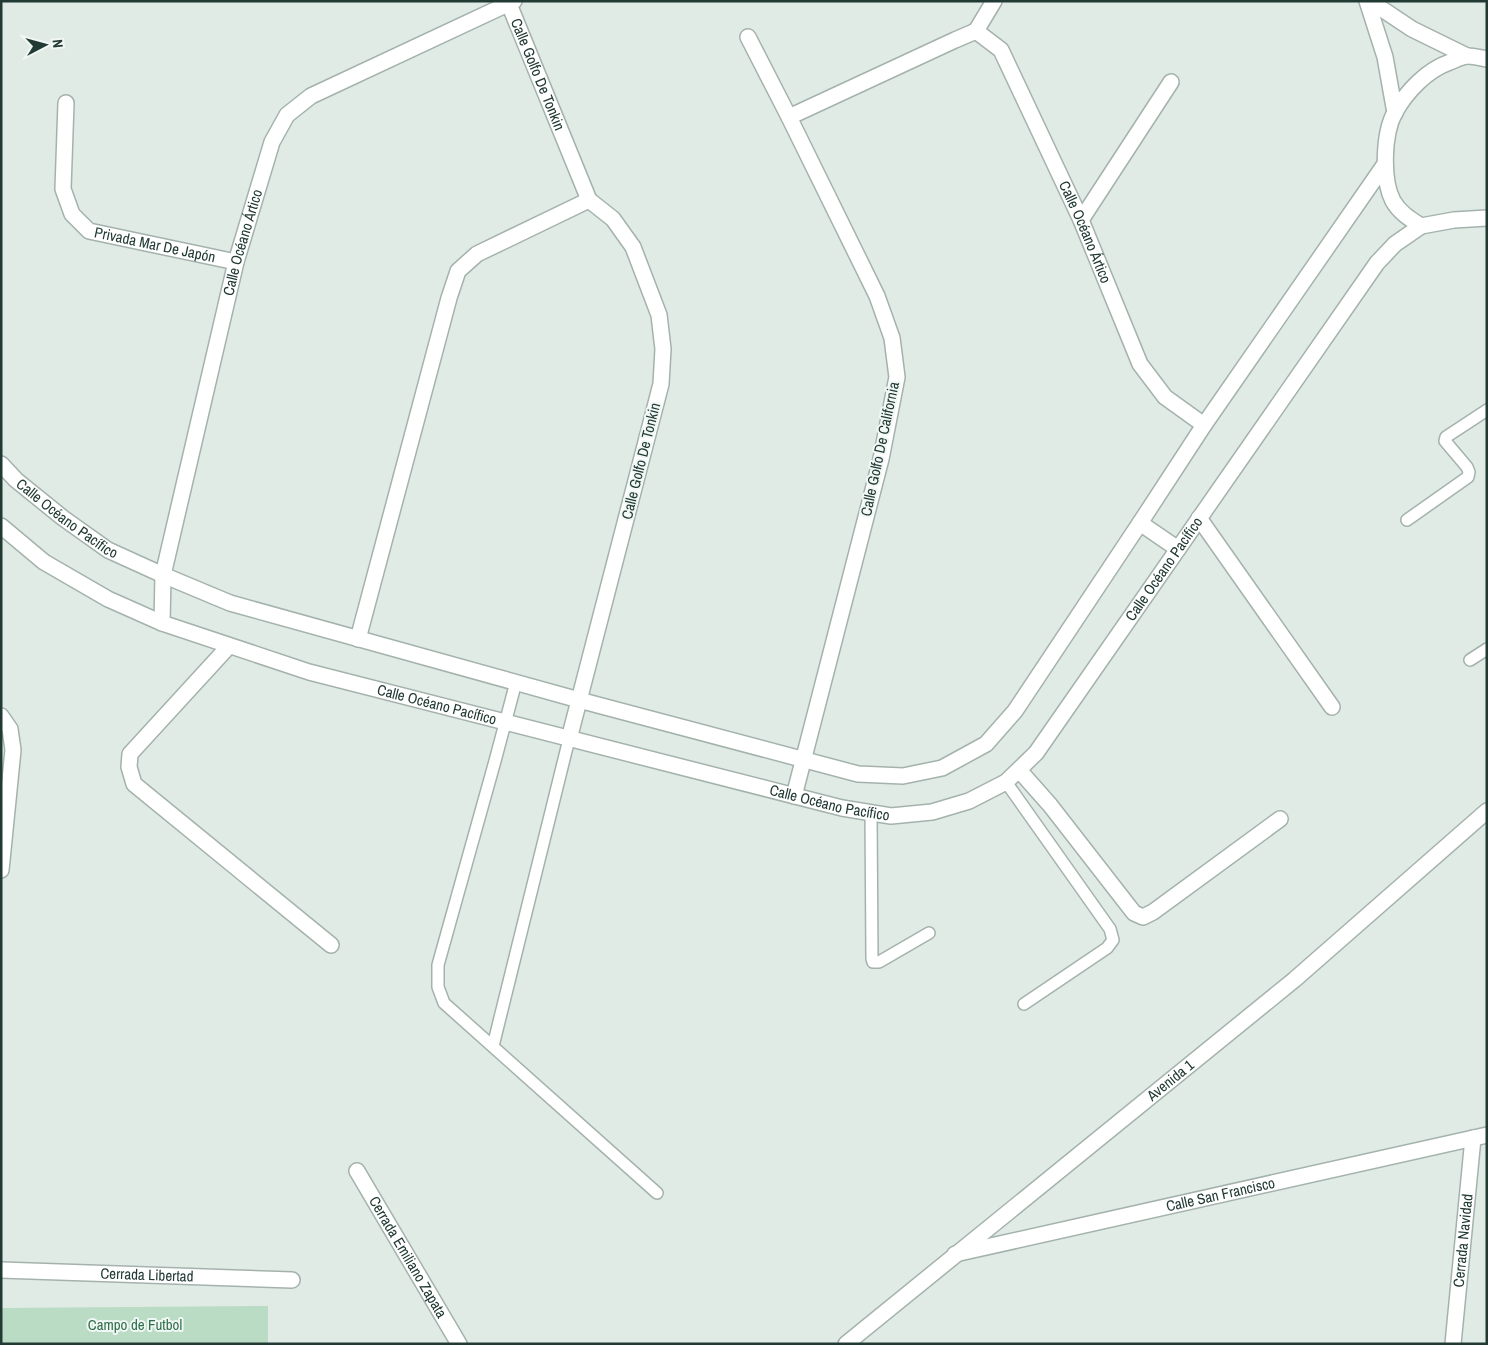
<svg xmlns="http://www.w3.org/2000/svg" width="1488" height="1345" viewBox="0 0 1488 1345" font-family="'Archivo Narrow',sans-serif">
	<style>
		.green { fill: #badbc4 }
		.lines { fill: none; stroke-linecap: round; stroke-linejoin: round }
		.service-casing { stroke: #a4b2ad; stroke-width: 14 }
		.minor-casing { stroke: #a4b2ad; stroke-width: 18 }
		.tertiary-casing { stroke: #a4b2ad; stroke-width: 18 }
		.service { stroke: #fff; stroke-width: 11 }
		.minor { stroke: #fff; stroke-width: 15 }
		.tertiary { stroke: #fff; stroke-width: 15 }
		.labels { text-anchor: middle; stroke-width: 4; stroke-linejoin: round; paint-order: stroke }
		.street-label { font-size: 15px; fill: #223a34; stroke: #f1f7f4 }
		.park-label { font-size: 15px; fill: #2e6f49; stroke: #f1f7f4 }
	</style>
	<rect width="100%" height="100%" fill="#e1ebe6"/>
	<!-- green -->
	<path class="green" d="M268,1306v38h-267v-36z"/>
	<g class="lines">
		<!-- service casing -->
		<g class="service-casing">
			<g id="service">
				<path d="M1407,520l61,-43 1,-5 -2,-5 -22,-26 1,-4 41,-27"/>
				<path d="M1470,660l17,-11"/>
				<path d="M516,682l-21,79 -57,204v22l6,16 213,190"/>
				<path d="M1006,782l104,147 3,11 -6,8 -83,56"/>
				<path d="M871,813l1,146 1,3h6l50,-29"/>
				<path d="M493,1046l76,-307"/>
			</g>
		</g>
		<!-- minor casing -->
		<g class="minor-casing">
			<g id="minor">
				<path d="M1367,1l18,56 10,56"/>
				<path d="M1370,1l42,28 55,27"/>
				<path id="s1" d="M509,4l80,196 24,19 20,28 26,68 4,34 -2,35 -92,355"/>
				<path id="s2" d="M976,31l25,19 80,170 59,144 25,33 39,28"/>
				<path d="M976,31l18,-30"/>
				<path d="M748,37l41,80 88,179 15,42 5,39 -16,82 -87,337"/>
				<path id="s3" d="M66,103l-3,86 9,25 17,17 147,31"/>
				<path d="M789,117l166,-77 21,-9"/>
				<path d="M1081,220l90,-138"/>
				<path d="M1199,518l133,189"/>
				<path id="s4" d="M162,623l1,-48 73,-313 36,-120 15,-27 24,-19 203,-95"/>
				<path d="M358,639l91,-341 9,-27 19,-17 112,-54"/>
				<path d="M229,646l-99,108 -1,13 5,17 197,161"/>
				<path d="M1,716l9,13 3,21 -12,120"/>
				<path d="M1019,770l31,35 84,108 9,4 10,-5 127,-93"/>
				<path id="s5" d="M357,1171l102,173"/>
				<path id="s6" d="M955,1254l532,-119"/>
				<path id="s7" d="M1,1270l291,10"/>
				<path id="s8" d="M1453,1344l20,-206"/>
			</g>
		</g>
		<!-- tertiary casing -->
		<g class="tertiary-casing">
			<g id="tertiary">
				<path d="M1487,59c-6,-1 -13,-3 -19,-3 -6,0 -13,4 -18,6 -23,8 -43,29 -55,50 -12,22 -13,68 -2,89 7,12 17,18 28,25l33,-6 33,-2"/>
				<path id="s9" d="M1,464l15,16 47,38 45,32 55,25 67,28 349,97 279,74 45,2 39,-8 44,-24 29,-33 125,-188 64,-98 181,-261"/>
				<path d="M1140,523l38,26"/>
				<path id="s10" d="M1,526l43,36 64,37 54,24 147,49 533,136 49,8 41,-4 37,-11 37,-19 30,-29 341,-490 18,-19 26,-18"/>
				<path id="s11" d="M846,1344l448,-364 193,-169"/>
			</g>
		</g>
		<!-- service -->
		<use href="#service" class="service"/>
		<!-- minor -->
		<use href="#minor" class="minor"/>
		<!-- tertiary -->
		<use href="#tertiary" class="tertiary"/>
	</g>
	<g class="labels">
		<!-- street labels -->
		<g class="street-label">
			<text dy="5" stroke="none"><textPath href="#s1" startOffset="76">Calle Golfo De Tonkin</textPath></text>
			<text dy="5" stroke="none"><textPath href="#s2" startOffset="232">Calle Océano Ártico</textPath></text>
			<text dy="5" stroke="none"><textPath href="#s4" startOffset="390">Calle Océano Ártico</textPath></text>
			<text dy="5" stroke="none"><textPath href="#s3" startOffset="204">Privada Mar De Japón</textPath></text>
			<text transform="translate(880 449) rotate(-78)" y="5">Calle Golfo De California</text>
			<text transform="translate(641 461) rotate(-76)" y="5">Calle Golfo De Tonkin</text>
			<text dy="5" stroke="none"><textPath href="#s9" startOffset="86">Calle Océano Pacífico</textPath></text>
			<text dy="5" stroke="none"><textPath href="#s10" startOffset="1331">Calle Océano Pacífico</textPath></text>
			<text dy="5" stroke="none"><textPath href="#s10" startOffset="476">Calle Océano Pacífico</textPath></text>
			<text dy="5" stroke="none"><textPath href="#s10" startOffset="881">Calle Océano Pacífico</textPath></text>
			<text dy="5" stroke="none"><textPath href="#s11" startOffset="418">Avenida 1</textPath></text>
			<text dy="5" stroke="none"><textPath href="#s6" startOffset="272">Calle San Francisco</textPath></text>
			<text dy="5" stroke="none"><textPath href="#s8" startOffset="104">Cerrada Navidad</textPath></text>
			<text dy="5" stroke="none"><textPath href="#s5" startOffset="100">Cerrada Emiliano Zapata</textPath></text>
			<text dy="5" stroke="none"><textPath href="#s7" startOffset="146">Cerrada Libertad</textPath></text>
		</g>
		<!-- park labels -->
		<g class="park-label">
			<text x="135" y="1330">Campo de Futbol</text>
		</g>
	</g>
	<!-- border -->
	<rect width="1488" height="1345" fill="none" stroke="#223a34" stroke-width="5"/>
	<!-- north arrow -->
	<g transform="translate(45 45) rotate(84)" stroke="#f1f7f4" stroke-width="4" paint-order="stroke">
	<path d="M0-4L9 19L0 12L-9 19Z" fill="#223a34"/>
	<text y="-8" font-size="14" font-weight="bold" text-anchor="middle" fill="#223a34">N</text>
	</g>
</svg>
